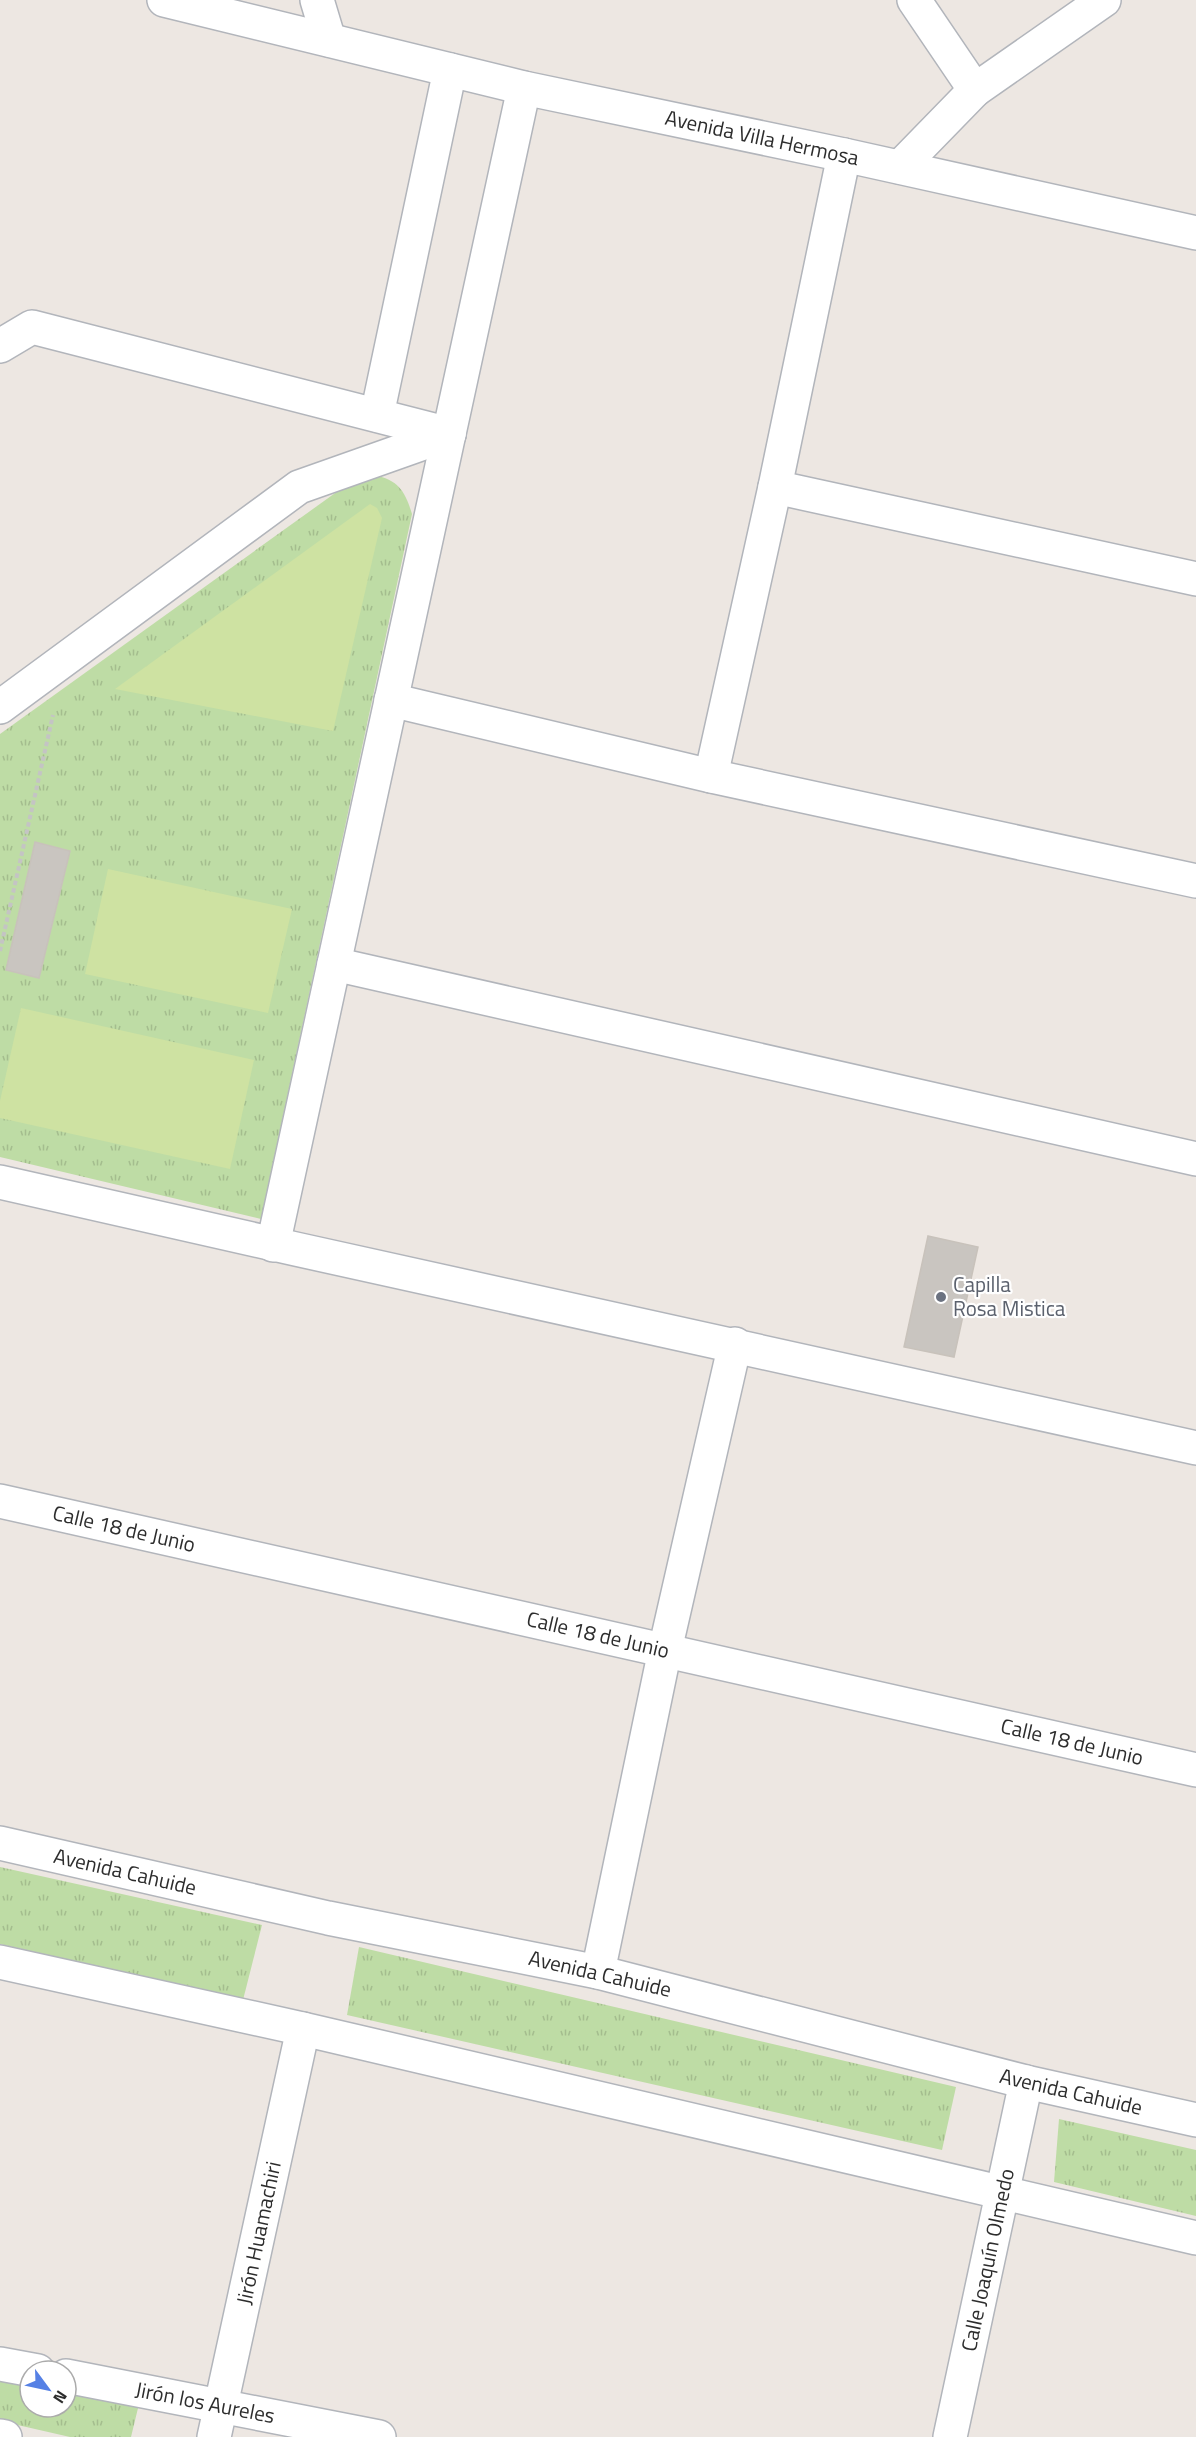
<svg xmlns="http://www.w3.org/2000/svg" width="1196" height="2437" viewBox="0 0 1196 2437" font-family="'Titillium Web',sans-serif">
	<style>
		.grass { fill: url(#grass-tufts) }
		.pitch { fill: #cee2a2 }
		.building { fill: #c9c5c0; stroke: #c8c2bb; stroke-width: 1.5 }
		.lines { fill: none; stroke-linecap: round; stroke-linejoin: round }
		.street-casing { stroke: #b2b5bb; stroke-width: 36 }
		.secondary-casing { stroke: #b2b5bb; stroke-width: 36 }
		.path { stroke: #c4c4c4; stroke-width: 4; stroke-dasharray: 4.5 3; stroke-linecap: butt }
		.street { stroke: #fff; stroke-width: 33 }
		.secondary { stroke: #fff; stroke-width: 33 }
		.worship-dot { fill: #6b7280; stroke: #fff; stroke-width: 2 }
		.labels { text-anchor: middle; stroke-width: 4.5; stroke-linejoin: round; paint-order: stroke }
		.street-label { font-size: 21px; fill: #2d2d2d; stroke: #fff }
		.worship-label { font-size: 21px; fill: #5b616d; stroke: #fff; text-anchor: start }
	</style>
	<defs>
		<pattern id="grass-tufts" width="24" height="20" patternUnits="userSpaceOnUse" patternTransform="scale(1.5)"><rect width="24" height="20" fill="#bedca5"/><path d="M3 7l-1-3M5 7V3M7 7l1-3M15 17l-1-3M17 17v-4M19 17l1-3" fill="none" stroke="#a4bd8e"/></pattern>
	</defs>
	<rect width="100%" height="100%" fill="#ede7e2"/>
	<!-- grass -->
	<g class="grass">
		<path d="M363,473c31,5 40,11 49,41l-151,705 -261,-62v-423z"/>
		<path d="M0,1867l262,58 -19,75 -243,-56z"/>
		<path d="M359,1947l597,140 -14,63 -595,-135z"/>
		<path d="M1059,2119l137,31v66l-142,-34z"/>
		<path d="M0,2379l30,5v23h36v-16l73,13 -8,33h-61l-70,-16z"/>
	</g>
	<!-- pitch -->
	<g class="pitch">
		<path d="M370,504l7,4 5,10 -49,213 -218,-42z"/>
		<path d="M108,869l184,40 -24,104 -183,-39z"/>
		<path d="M21,1008l233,52 -24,109 -230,-51v-17z"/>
	</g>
	<!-- building -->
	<g class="building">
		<path d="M35,842l35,9 -31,127 -33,-8z"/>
		<path d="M928,1236l50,11 -24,110 -50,-10z"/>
	</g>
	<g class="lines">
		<!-- street casing -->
		<g class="street-casing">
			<g id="street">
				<path d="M164,0l360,88 320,67 352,78"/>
				<path d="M317,0l12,40"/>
				<path d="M914,0l61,90"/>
				<path d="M900,167l75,-77 129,-90"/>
				<path d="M0,346l32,-19 417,107"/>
				<path d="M377,415l73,-345"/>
				<path d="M775,487l421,92"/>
				<path d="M391,700l320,76 485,105"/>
				<path d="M0,707l299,-220 150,-53"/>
				<path d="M711,776l64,-289 69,-332"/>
				<path d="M334,964l862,195"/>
				<path d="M0,1182c398,92 798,176 1196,266"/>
				<path d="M273,1245l251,-1157"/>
				<path d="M0,1501l1196,269"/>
				<path d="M598,1972l67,-322 70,-306"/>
				<path d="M0,2364l38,7"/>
				<path d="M66,2376l313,61"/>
				<path d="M0,2436l5,1"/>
				<path d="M214,2437l89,-408"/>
				<path d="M950,2437l76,-355"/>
			</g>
		</g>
		<!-- secondary casing -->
		<g class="secondary-casing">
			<g id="secondary">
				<path d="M0,1843l328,75 270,54 428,110 170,38"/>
				<path d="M0,1962l303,67 893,209"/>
			</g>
		</g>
		<!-- path -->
		<path class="path" d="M0,951l53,-236"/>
		<!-- street -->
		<use href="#street" class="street"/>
		<!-- secondary -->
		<use href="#secondary" class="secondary"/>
	</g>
	<!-- markers -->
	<circle class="worship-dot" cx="941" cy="1297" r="6"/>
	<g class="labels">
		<!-- street labels -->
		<g class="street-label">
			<text transform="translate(762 138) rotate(12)" y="7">Avenida Villa Hermosa</text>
			<text transform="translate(124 1529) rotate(13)" y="7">Calle 18 de Junio</text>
			<text transform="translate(598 1635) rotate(13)" y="7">Calle 18 de Junio</text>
			<text transform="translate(1072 1742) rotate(13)" y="7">Calle 18 de Junio</text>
			<text transform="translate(125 1872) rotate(13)" y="7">Avenida Cahuide</text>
			<text transform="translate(600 1974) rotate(13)" y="7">Avenida Cahuide</text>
			<text transform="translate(1071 2092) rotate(13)" y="7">Avenida Cahuide</text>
			<text transform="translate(259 2233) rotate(-78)" y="7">Jirón Huamachiri</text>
			<text transform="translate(988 2260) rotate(-78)" y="7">Calle Joaquín Olmedo</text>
			<text transform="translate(205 2403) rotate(11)" y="7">Jirón los Aureles</text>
		</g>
		<!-- worship labels -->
		<g class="worship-label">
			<text x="953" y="1292">Capilla<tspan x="953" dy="24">Rosa Mistica</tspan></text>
		</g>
	</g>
	<!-- north arrow -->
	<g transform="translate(48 2389) rotate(123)"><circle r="28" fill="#ffffff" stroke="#ababab" stroke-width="1.5"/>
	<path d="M0-4.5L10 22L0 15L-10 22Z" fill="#5681e5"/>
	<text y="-9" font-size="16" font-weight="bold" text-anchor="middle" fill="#2d2d2d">N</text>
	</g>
</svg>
